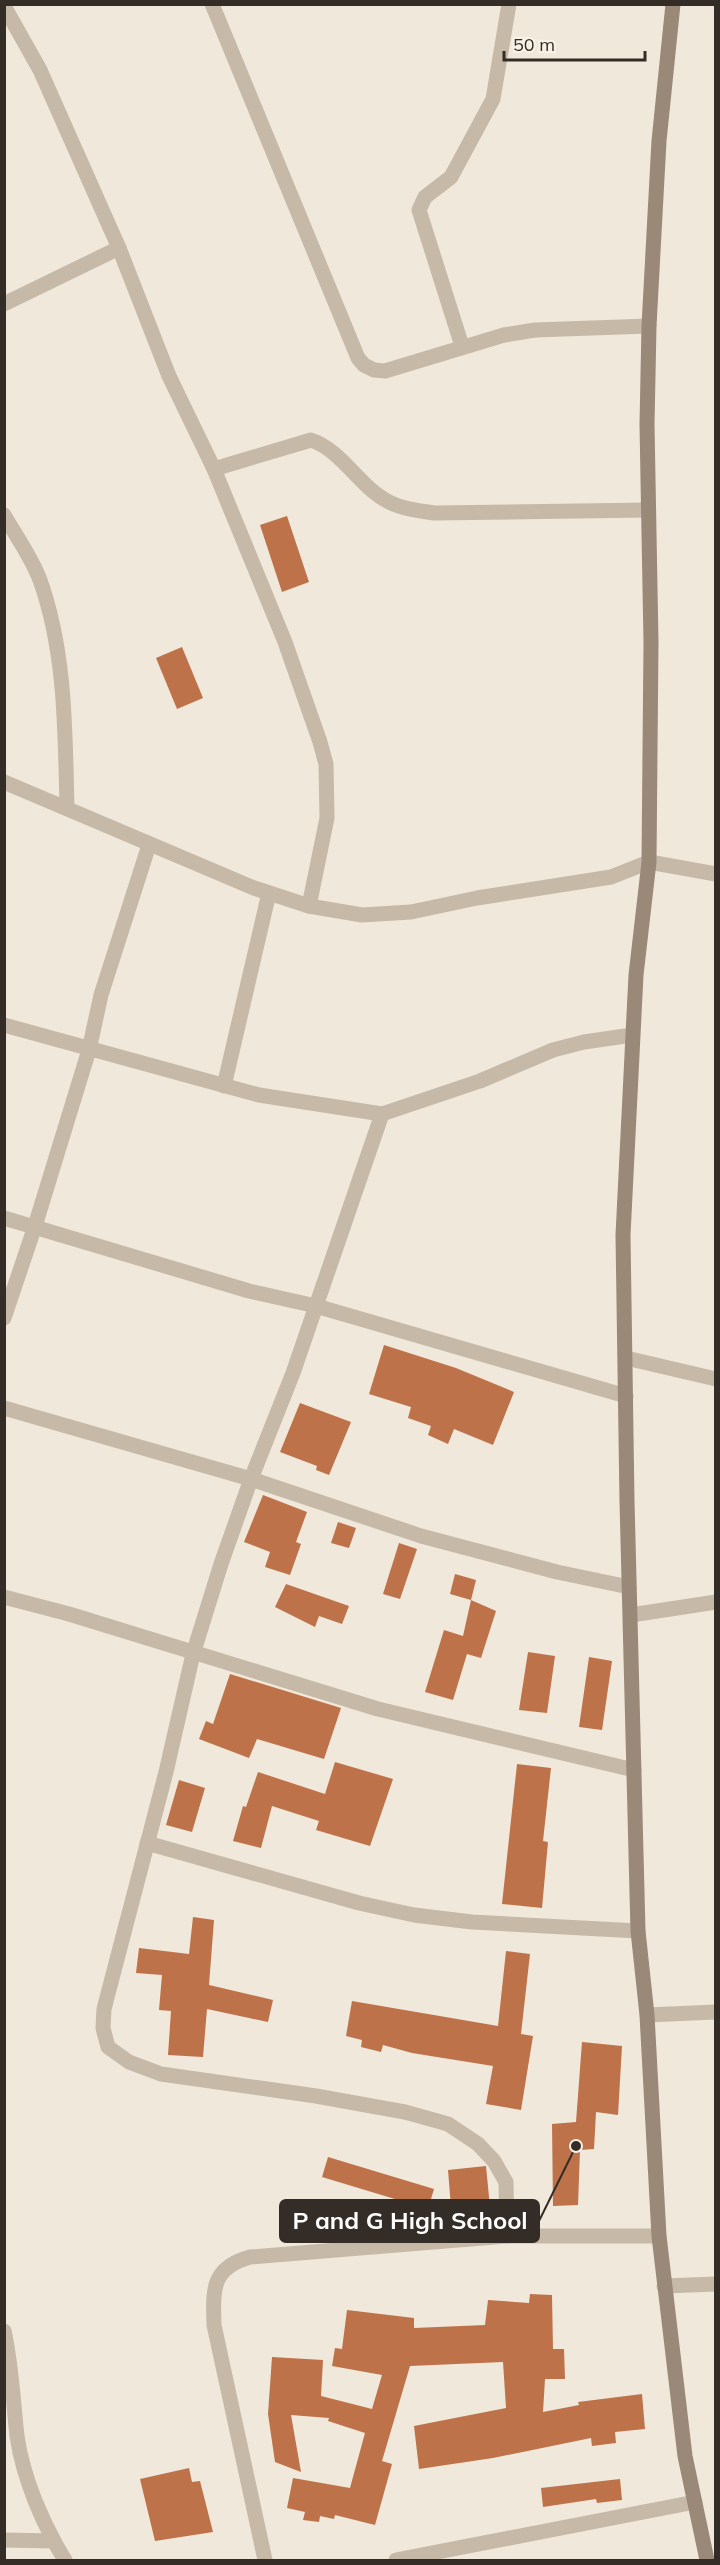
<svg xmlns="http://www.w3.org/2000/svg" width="720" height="2565" viewBox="0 0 720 2565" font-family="Mulish,sans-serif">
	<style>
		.building { fill: #be724a }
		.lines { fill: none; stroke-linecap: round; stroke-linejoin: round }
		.street { stroke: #c7b9a7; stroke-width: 15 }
		.secondary { stroke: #9a8879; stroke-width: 15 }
		.leader { fill: none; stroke: #342c27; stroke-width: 2 }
		.callout-dot { fill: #342c27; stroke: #f8f1e6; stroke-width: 2 }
		.callout { fill: #342c27; stroke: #342c27; stroke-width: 2 }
		.callout-label { font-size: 24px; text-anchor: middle; font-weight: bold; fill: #fff }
	</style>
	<rect width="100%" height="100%" fill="#f0e8da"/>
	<!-- building -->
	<g class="building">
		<path d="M287,516l22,66 -27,10 -22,-67z"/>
		<path d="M182,647l21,51 -26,11 -21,-51z"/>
		<path d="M384,1345l72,23 58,24 -21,53 -39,-16 -6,15 -20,-9 3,-9 -23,-8 3,-11 -42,-13z"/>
		<path d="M300,1403l51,19 -22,53 -13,-5 1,-4 -37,-14z"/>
		<path d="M263,1495l44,17 -11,30 5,2 -11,31 -25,-8 5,-15 -26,-10z"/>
		<path d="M338,1522l18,6 -7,20 -18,-5z"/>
		<path d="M399,1543l18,6 -17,50 -17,-5z"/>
		<path d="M455,1574l21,6 -5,20 -21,-6z"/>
		<path d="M286,1584l63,22 -7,18 -23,-8 -4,11 -40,-20z"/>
		<path d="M471,1600l25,11 -15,47 -14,-4 -14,46 -28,-8 19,-62 19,6z"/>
		<path d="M528,1652l27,4 -8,57 -28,-3z"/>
		<path d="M589,1657l23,4 -10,69 -23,-3z"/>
		<path d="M230,1674l111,34 -17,51 -67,-20 -8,19 -50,-19 7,-18 7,3z"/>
		<path d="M335,1762l58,17 -23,67 -54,-16 3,-9 -47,-15 -11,42 -28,-7 10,-35 3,1 12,-35 67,22z"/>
		<path d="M517,1764l34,4 -8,73 5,1 -6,66 -40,-4z"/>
		<path d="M179,1780l26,8 -13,44 -26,-7z"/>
		<path d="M193,1917l21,3 -5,65 64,15 -5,22 -61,-13 -4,48 -35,-2 3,-44 -12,-1 3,-35 -26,-2 3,-25 50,6z"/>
		<path d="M506,1951l24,3 -9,80 12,2 -12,74 -35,-6 7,-38 -81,-13 -29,-8 -2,7 -20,-5 1,-7 -16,-4 6,-35 146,25z"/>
		<path d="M582,2042l40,4 -4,69 -22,-3 -2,37 -14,1 -2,55 -25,1 -1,-82 24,-2z"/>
		<path d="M328,2157l106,32 -6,20 -106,-32z"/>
		<path d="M486,2166l4,41 -14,1 1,9 -25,2 -4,-49z"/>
		<path d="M530,2294l22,1 1,54h11l1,30h-20l-2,33 36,-7 -1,-3 64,-8 3,35 -30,3 1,11 -24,3 -1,-8 -98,20 -74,11 -5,-43 92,-18 -3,-46 -93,4 -28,95 10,3 -17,61 -40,-10 -1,4 -14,-3 -1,6 -16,-2 2,-8 -18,-4 6,-30 57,10 15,-55 -37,-12 1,-3 -38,-3 10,57 -26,-10 -7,-48 4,-57 51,3 -2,36 51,13 10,-34 -50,-9 3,-18 7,1 5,-39 67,8v10l71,-3 3,-25 41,3z"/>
		<path d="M189,2468l3,14 8,-1 13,51 -58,9 -15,-62z"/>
		<path d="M620,2479l2,21 -25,3 -1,-4 -53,8 -2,-19z"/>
	</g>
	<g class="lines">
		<!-- street -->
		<g class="street">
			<path d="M212,4l146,354 6,7 10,5 11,1 119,-36 31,-5 114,-4"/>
			<path d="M4,6l36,64 79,178 50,128 45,93 71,173 35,100 6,22 1,54 -18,88"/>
			<path d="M4,304l115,-56"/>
			<path d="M462,346l-43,-136 6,-13 26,-20 42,-78 16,-95"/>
			<path d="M214,469l97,-29c32,11 48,47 78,62 14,7 31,9 46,11l213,-3"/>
			<path d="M4,515c12,21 28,43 36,65 26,73 25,152 27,228"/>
			<path d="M4,782l250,106 55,18 53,9 49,-3 66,-14 134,-21 38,-15 67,12"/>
			<path d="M4,1025l255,70 123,19 98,-33 73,-31 31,-8 48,-7"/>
			<path d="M224,1086l45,-193"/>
			<path d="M382,1114l-89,259 -42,106 -30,85 -28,90 -27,118 -62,237 -1,19 5,19 21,15 32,12 155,22 89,16 43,12 30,20 16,17 12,21 1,54"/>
			<path d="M4,1218l245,73 67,15 310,90"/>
			<path d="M4,1318l31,-92 54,-176 12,-55 48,-150"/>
			<path d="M626,1358l90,21"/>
			<path d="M4,1408l247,71 170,57 136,36 72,15"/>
			<path d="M4,1597l65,17 309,95 256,61"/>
			<path d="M631,1615l85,-13"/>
			<path d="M147,1843l212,60 55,12 58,7 166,9"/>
			<path d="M647,2015l69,-3"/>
			<path d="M664,2286l52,-2"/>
			<path d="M4,2331c8,36 9,70 13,105 6,42 26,89 48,124"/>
			<path d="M4,2540l49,1"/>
			<path d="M265,2560l-51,-235c-1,-35 -3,-57 36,-68l257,-21h152"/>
			<path d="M396,2560l299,-58"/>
		</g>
		<!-- secondary -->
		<path class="secondary" d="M673,4l-14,137 -10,185 -2,98 4,218 -2,220 -13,113 -13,260 4,266 11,430 9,84 12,221 26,220 22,104"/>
	</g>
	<!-- callouts -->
	<path class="leader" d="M576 2146L539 2221"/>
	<circle class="callout-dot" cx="576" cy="2146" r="6"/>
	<rect class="callout" x="280" y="2200" width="259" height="42" rx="6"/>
	<g class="callout-label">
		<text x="410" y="2229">P and G High School</text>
	</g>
	<!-- border -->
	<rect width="720" height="2565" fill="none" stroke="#342c27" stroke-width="12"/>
	<!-- scale -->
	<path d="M504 51v9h141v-9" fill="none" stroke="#342c27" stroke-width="3"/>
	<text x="513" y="51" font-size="18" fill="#342c27" stroke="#f8f1e6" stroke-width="4.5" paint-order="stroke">50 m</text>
</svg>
